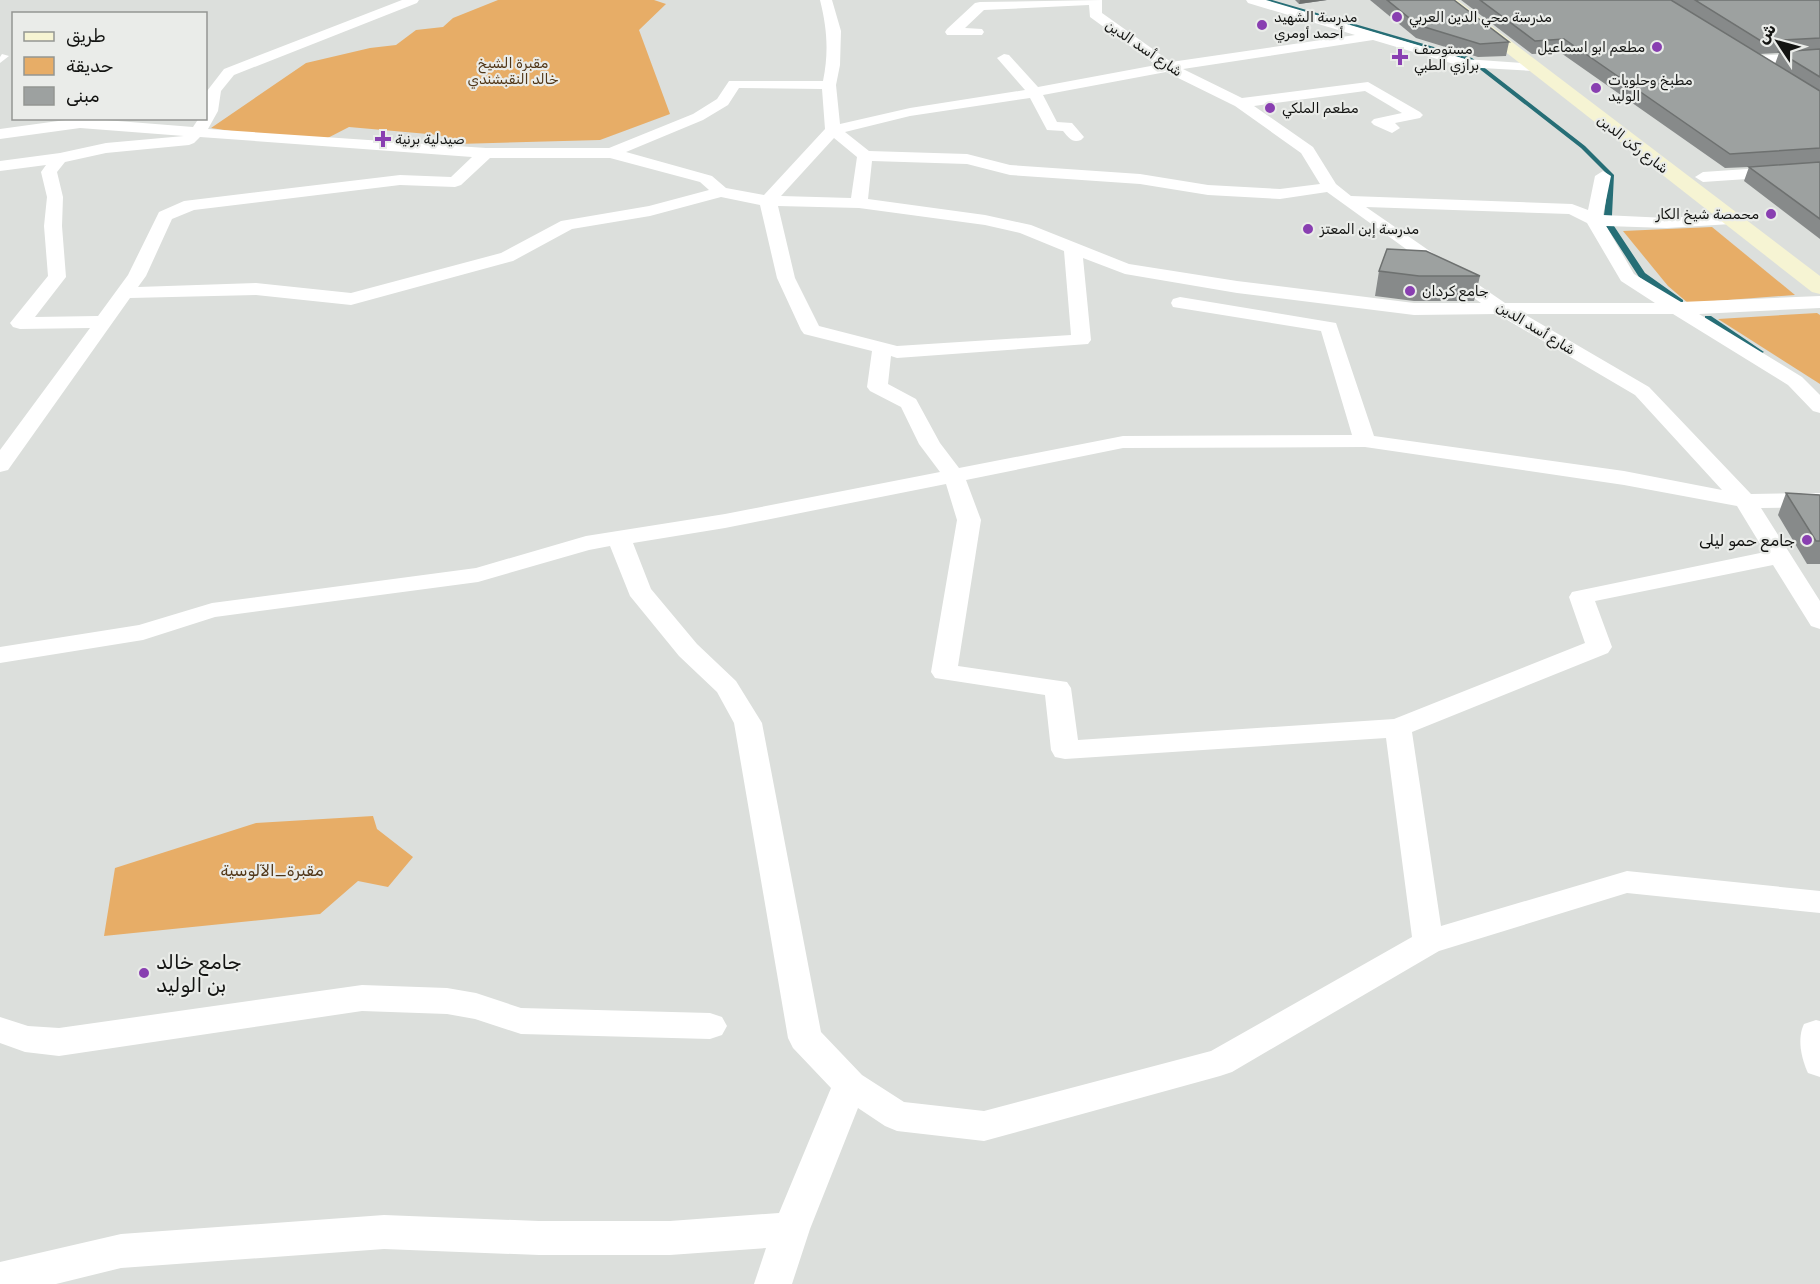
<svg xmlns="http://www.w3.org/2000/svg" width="1820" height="1284" viewBox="0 0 1820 1284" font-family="Rubik,'Noto Sans Arabic',sans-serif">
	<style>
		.green { fill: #e7ad67 }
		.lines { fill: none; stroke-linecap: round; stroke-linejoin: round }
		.stream { fill: #266e76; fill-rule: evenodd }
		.lane { fill: #fff; fill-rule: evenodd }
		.street { fill: #fff; fill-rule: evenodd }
		.secondary { fill: #f6f4d3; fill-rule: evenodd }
		.wall { fill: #878a8a; fill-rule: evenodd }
		.shaded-wall { fill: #6e7170 }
		.building { fill: #9da1a0; stroke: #6e7170; stroke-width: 1.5 }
		.poi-dot { fill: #893fb1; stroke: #eaece9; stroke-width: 2 }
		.labels { text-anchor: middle; stroke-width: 4.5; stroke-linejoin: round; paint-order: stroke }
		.far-poi-label { font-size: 14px; fill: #131412; stroke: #eaece9; text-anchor: start }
		.far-street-label { font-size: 14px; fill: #131412; stroke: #eaece9 }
		.far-park-label { font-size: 14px; fill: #513718; stroke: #eaece9 }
		.poi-label { font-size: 16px; fill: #131412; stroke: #eaece9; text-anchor: end }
		.park-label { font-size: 16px; fill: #513718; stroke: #eaece9 }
		.near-poi-label { font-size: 20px; fill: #131412; stroke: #eaece9; text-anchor: start }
	</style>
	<rect width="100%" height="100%" fill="#dcdfdc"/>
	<!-- green -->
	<g class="green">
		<path d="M498,0h156l12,4 -27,26 31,84 -70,26 -142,4 -19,-9 -90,-8 -33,17 -105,-16 95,-65 64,-15 26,-3 20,-15 27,-3 10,-9z"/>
		<path d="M1712,227l83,68 -107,8 -20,-17 -45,-55z"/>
		<path d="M1817,313l3,2v69l-102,-65z"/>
		<path d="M373,816l4,13 36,28 -25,30 -30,-6 -38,33 -216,22 11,-68 141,-45z"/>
	</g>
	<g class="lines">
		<!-- stream -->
		<g class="stream">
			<path d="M1263,0h9l200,58 113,88 29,29 -2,40 2,11 31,47 38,27v4h-6l-38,-27 -33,-51 -2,-11 5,-39 -28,-28 -113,-88z"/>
			<path d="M1705,316h6l53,36 -4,2h-3l-52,-34z"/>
		</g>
		<!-- lane -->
		<path class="lane" d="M2,54l7,2 -9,7v-6z"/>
		<!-- street -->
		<g class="street">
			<path d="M402,0h17l-2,3 -183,72 -13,16 -3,20 -10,18 278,19h123l84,-34 24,-15 12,-18h94c6,-29 4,-53 -3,-81h12l9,31 -1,34 -4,20 4,39 70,-16 115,-18 -28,-32 7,-4 5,1 29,32 118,-22 -66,-48 -1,-12 -105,5 -19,18 17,1 2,3 -2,3h-35l-2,-3 2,-3 28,-26 5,-1 122,-2v13l69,49 184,-27 -107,-32 -2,-3h20l199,59 73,5 2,3 -7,4 -69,-4 -91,-27 -190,29 59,29 126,-16 52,30 3,3 -3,3 -25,5 5,5 -8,5 -18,-8 -3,-3 3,-3 28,-6 -37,-22 -111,15 59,41 23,37 15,12 221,8 16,6 7,-34 8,-5 8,5 -8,39 64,3 64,-4 6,1 3,4 -3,4 -6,1 -64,4 -61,-2 28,48 47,28 139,-6v12l-121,6 103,63 18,18v18l-7,-2 -25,-26 -115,-71h-149l125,73 102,107 69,-1v14l-59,1 59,93v28l-9,-3 -38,-61 -178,36 17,46 -4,6 -196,79 29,194 186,-55 193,20v22l-193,-20 -188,58 -207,121 -12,4 -236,65 -87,-10 -12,-5 -27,-18 -48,121 -18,55h-38l12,-36 -96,7h-131l-155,-6 -263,19 -65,16h-56v-22l121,-28 263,-19 155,6h131l109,-8 52,-125 -38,-40 -5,-10 -54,-315 -17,-31 -38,-36 -49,-60 -20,-50 -21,4 -111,32 -263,35 -72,23 -143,23v-16l139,-22 73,-22 264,-35 110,-32 139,-22 215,-42 -21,-28 -18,-37 -31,-16 -3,-4 5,-36 -68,-17 -3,-4 -24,-52 -17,-73 -39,-8 -71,19 -78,13 -59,32 -162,44 -95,-10 -126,3 -122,172 -8,2v-22l90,-122 -70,1 -7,-2 -3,-4 38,-47 -4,-50 3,-29 -6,-25 5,-7 -46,6v-10l60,-8 46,-10 78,-7 -104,-8 -80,11v-10l80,-11 113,9 6,-9h7l1,-27 17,-22zM1166,72l69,34 66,47 19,31 -40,5 -72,-4 -68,-11 -130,-9 -43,-11 -98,-3 -24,-19 65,-16 120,-18 17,32 16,1c6,7 9,12 18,9l3,-3 -12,-14 -15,-1 -14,-27zM739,88l83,1 3,40 -61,66 -38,-7 -14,-12 -86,-24 77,-32 25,-15zM200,137l272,20 -21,20 -51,-2 -216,26 -25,11 -31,63 -30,41 -63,1 31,-40 -4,-51 1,-29 -6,-25 8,-10 41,-9 83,-8 5,-2zM834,138l23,19 -6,41 -70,-2zM490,158h120l90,24 9,8 -60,16 -88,15 -60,32 -150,40 -95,-10 -118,4 8,-11 26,-57 22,-9 206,-25 55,2 6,-2zM872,161l95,3 43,11 130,9 68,11 72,4 47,-7 154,111h-67l-177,-22 -108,-17 -98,-39 -46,-10 -117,-16zM778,206l81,2 126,17 35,8 44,18 7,84 -174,11 -78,-20 -24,-48zM1366,207l203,7 18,9 34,58 34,22h-150zM1083,258l42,16 112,19 177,22 83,-1 138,81 87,95 -98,-19 -250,-35 -38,-113 -156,-26 -7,2 -2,4 2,4 148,24 31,104 -229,1 -164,32 -19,-25 -24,-44 -28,-15 3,-28 6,2 191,-14 3,-4zM1365,447l259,38 113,21 28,46 -193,40 -3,5 16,46 -191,76 -316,21 -7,-52 -4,-6 -109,-16 23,-146 -15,-40 157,-32zM946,484l11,36 -26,152 4,6 110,17 6,55 4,7 10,2 321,-21 26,199 -201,114 -227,60 -80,-9 -42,-27 -41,-43 -59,-309 -26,-42 -39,-37 -46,-55 -18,-46 92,-15z"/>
			<path d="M1820,52v8l-66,4 -7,-4 7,-4z"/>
			<path d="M1820,164v10l-117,8 -8,-5 8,-5z"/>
			<path d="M362,985l85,3 29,5 45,15 189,5 12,4 5,9 -5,9 -12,4 -189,-5 -46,-15 -28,-5 -85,-3 -303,45 -34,-4 -25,-9v-26l28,9 31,2z"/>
			<path d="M1816,1020l4,1v56l-12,-4c-7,-15 -11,-35 -4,-49z"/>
		</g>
		<!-- secondary -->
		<path class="secondary" d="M1439,0h18l363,276v18l-8,-2z"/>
	</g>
	<!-- wall -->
	<g class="wall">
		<path d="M1295,0h32l-28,4z"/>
		<path d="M1370,0h84l55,42 -3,14 -28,1 -62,-19z"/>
		<path d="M1461,0h359v239l-76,-58 5,-14 -24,1 -164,-115 -29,1zM1779,53l-4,11 -16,-10z"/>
		<path d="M1379,271l101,5 -6,25h-60l-39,-5z"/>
		<path d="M1786,493l34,2v69h-13l-29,-49z"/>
	</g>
	<!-- shaded-wall -->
	<path class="shaded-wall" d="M1300,0h27l-28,4z"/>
	<!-- building -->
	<g class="building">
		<path d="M1387,0h67l55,42 -29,2 -62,-19z"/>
		<path d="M1480,0h191l149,91v57l-90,6 -166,-115 -29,2z"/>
		<path d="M1695,0h125v38l-59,3z"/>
		<path d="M1820,49v28l-41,-25z"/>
		<path d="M1820,162v57l-71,-52z"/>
		<path d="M1387,249l39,2 54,25h-61l-40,-5z"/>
		<path d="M1786,493l34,2v46h-4z"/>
	</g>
	<!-- markers -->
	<g class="poi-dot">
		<circle cx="1397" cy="17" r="6"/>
		<circle cx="1262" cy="25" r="6"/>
		<circle cx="1657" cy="47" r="6"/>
		<path d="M1397 48h6v6h6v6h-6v6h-6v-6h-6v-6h6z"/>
		<circle cx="1596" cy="88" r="6"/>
		<circle cx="1270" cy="108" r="6"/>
		<path d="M380 130h6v6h6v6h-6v6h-6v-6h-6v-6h6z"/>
		<circle cx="1771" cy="214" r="6"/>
		<circle cx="1308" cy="229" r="6"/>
		<circle cx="1410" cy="291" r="6"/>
		<circle cx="1807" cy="540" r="6"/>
		<circle cx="144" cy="973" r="6"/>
	</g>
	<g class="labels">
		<!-- far-poi labels -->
		<g class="far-poi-label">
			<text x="1274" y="22">مدرسة الشهيد<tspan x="1274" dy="16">أحمد أومري</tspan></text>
			<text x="1409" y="22">مدرسة محي الدين العربي</text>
			<text x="1645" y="52" text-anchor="end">مطعم ابو اسماعيل</text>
			<text x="1414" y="54">مستوصف<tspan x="1414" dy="16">برازي الطبي</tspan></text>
			<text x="1608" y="85">مطبخ وحلويات<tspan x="1608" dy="16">الوليد</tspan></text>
			<text x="1282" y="113">مطعم الملكي</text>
			<text x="395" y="144">صيدلية برنية</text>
			<text x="1759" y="219" text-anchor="end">محمصة شيخ الكار</text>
			<text x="1320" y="234">مدرسة إبن المعتز</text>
			<text x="1422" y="296">جامع كردان</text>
		</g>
		<!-- far-street labels -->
		<g class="far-street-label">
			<text transform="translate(1144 48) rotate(34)" y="5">شارع أسد الدين</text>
			<text transform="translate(1633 144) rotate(38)" y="5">شارع ركن الدين</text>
			<text transform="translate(1536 328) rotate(31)" y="5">شارع أسد الدين</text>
		</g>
		<!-- far-park labels -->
		<g class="far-park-label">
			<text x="513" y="68">مقبرة الشيخ<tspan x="513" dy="16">خالد النقبشندي</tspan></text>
		</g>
		<!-- poi labels -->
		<g class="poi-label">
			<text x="1795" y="546">جامع حمو ليلى</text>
		</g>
		<!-- park labels -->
		<g class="park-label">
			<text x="272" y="876">مقبرة_الآلوسية</text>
		</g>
		<!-- near-poi labels -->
		<g class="near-poi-label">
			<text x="156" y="969">جامع خالد<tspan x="156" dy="23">بن الوليد</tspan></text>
		</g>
	</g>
	<!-- legend -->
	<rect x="12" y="12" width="195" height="108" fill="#eaece9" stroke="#949693" stroke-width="1.5"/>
	<rect x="24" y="32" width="30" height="9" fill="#f6f4d3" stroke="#949693" stroke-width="1.5"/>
	<text x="66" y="42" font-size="18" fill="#131412">طريق</text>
	<rect x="24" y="57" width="30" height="18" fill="#e7ad67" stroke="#949693" stroke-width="1.5"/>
	<text x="66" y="72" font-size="18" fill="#131412">حديقة</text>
	<rect x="24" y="87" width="30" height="18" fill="#9da1a0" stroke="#949693" stroke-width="1.5"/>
	<text x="66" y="102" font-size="18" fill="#131412">مبنى</text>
	<!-- north arrow -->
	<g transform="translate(1778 42) rotate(306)" stroke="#eaece9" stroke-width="4.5" paint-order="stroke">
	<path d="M0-4.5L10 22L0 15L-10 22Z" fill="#131412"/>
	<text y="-9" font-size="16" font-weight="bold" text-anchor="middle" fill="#131412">ش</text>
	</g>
</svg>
